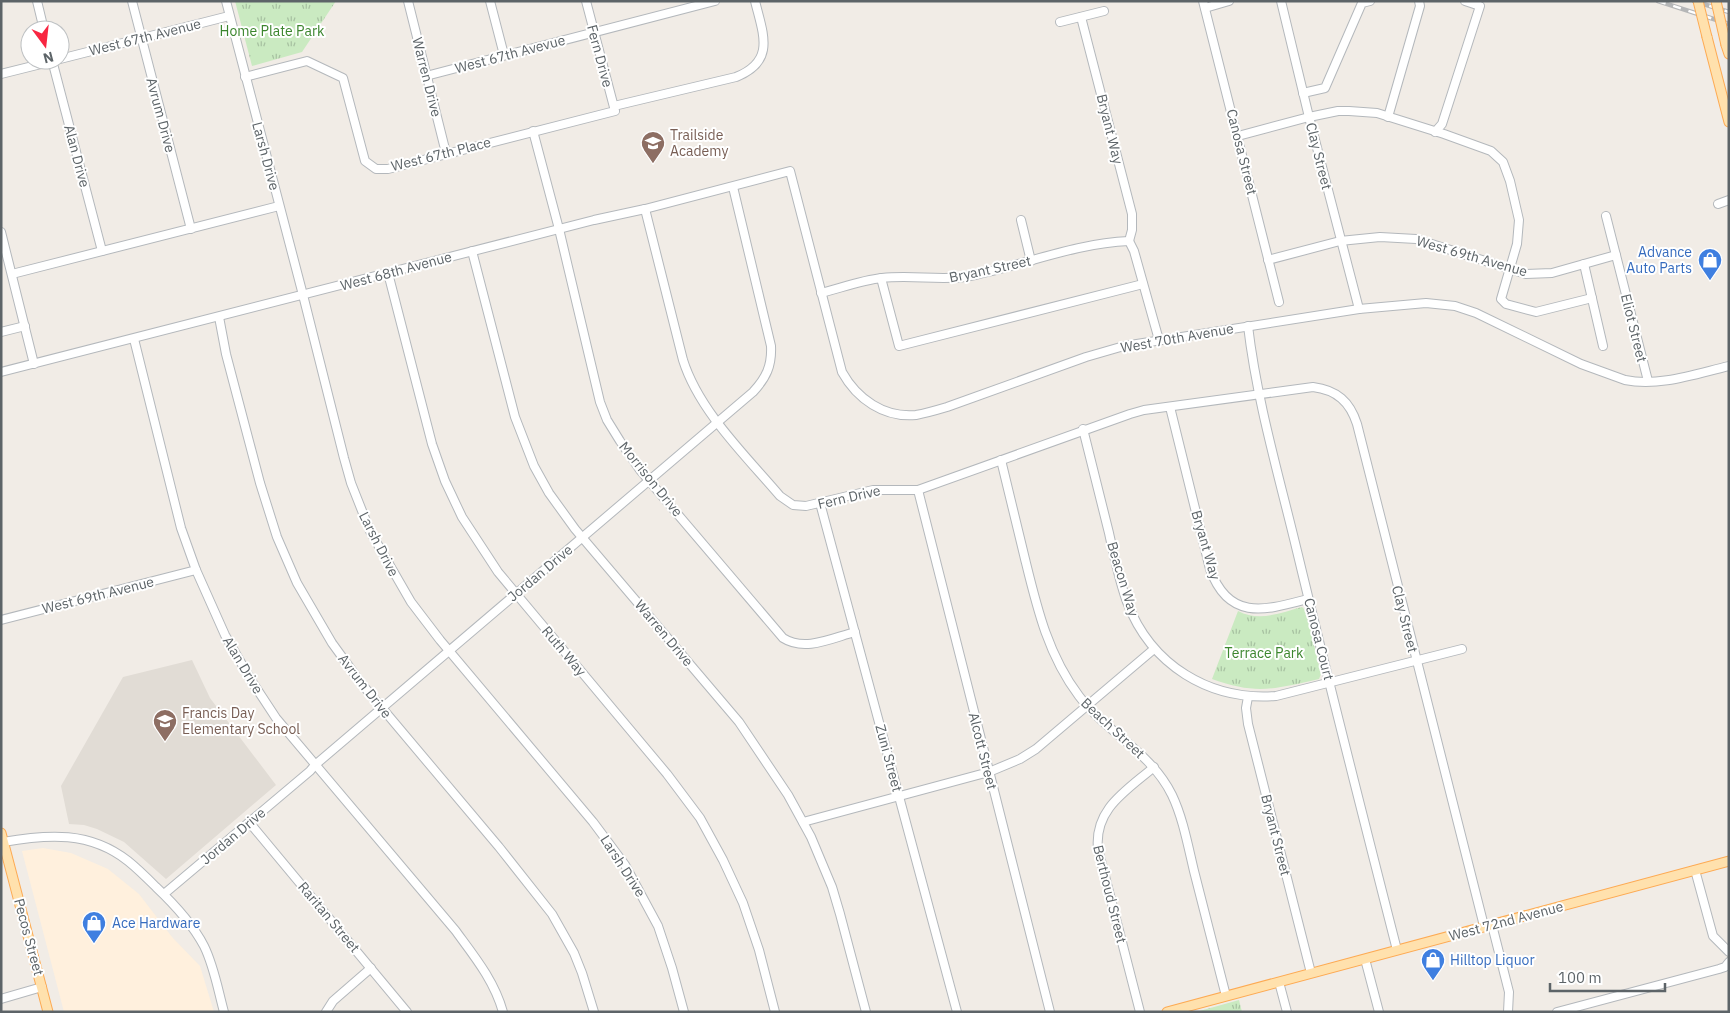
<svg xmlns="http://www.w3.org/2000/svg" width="1730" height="1013" viewBox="0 0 1730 1013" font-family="'IBM Plex Sans',sans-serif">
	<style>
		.commercial { fill: #fff0dd }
		.education { fill: #e1dcd5 }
		.park { fill: url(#park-tufts) }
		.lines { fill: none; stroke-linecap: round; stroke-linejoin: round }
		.minor-casing { stroke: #b4b8bc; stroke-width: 10 }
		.major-casing { stroke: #fdaa53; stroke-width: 11 }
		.minor { stroke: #fff; stroke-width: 8 }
		.major { stroke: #ffe1ad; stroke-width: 9 }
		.rail-casing { stroke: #b5b6b7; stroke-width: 4.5 }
		.rail { stroke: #fff; stroke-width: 2.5; stroke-dasharray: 8; stroke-linecap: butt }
		.major-bridge-casing { stroke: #fdaa53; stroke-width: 11; stroke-linecap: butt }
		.major-bridge { stroke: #ffe1ad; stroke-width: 9 }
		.labels { text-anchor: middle; stroke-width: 4; stroke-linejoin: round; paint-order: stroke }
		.park-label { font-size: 14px; fill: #3c862e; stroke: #fff }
		.street-label { font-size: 14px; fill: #5d6468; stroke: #fff }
		.education-label { font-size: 14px; fill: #785e54; stroke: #fff; text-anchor: start }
		.shop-label { font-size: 14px; fill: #366cbe; stroke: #fff; text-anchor: start }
	</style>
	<defs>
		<pattern id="park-tufts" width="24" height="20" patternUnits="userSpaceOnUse" patternTransform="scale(1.25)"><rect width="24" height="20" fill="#caeac1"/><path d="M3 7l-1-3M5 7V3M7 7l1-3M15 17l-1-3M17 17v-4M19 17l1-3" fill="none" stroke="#a7c1a1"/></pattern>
	</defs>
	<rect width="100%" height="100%" fill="#f1ece6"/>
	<!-- commercial -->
	<path class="commercial" d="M43,848l28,5 37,16 31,25 33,43 28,29 14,46h-150l-42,-161z"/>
	<!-- education -->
	<path class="education" d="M192,660l18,38 66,87 -110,94 -42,-37 -27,-13 -13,-4 -15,-1 -8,-38 62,-109z"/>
	<!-- park -->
	<g class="park">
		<path d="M235,1h101l-34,51 -50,14z"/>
		<path d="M1302,607l4,4 15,63 -2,5c-44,10 -63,16 -107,0l26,-68c21,11 42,2 64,-4z"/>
		<path d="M1239,1000l3,12h-46z"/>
	</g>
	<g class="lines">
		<!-- minor casing -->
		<g class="minor-casing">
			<g id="minor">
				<path d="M37,1l7,29"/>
				<path d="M132,1l59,228"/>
				<path d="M226,1l77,294 41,163 7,25 19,48 41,71 29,38 153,182 32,43 33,61 14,42 12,44"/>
				<path d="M408,1l38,152"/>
				<path d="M490,1l14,54"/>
				<path d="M1203,1l76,301"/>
				<path d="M1281,1l28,116 50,192"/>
				<path d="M1205,8l24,-7"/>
				<path d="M1081,17l51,197v16l-3,11"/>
				<path d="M1060,22l44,-11"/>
				<path d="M60,59l169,-43"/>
				<path d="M52,60l50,191"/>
				<path d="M1,74l56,-14"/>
				<path d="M426,76l289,-75"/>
				<path d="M245,77l62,-16 36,17 22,83 11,8h12l227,-58 -29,-110"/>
				<path d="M1303,93l22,-5 37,-85 8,-2"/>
				<path d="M614,106l122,-29c40,-16 27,-43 19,-76"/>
				<path d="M1388,117l32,-111 -1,-5"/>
				<path d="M533,131l26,98 41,173 7,18 13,21 20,29 143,168c22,14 49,0 72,-6"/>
				<path d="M1435,132l7,-8 38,-118 -15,-5"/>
				<path d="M1238,136l71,-19 29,-6h11l28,2 67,21 47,17 12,11 7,19 9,39 -2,24 -16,55 5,5 30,8 56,-14"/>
				<path d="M1718,204l11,-4"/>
				<path d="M645,209l38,151c16,51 63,96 97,136l13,9 13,1 67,-16h45l212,-76 14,-4 169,-23c24,3 37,15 44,37l127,502"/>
				<path d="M1606,216l42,165"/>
				<path d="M1021,220l10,41"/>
				<path d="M1,232l33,132"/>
				<path d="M1129,241l5,10 25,89"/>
				<path d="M472,251l43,166 19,49 15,27 26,36 164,193 49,73 23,42 21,50 8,27 26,98"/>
				<path d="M1268,260l72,-19 40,-4 36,2 110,35 26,-1 64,-18"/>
				<path d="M1584,264l19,82"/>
				<path d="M388,273l44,171 13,37 17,36 36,55 169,202 33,44 23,42 20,43 16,47 16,62"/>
				<path d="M12,274l267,-68"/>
				<path d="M881,278l18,68 244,-62"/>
				<path d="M821,293c20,-5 41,-13 61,-15 28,-3 55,2 83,-1 54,-10 109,-34 164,-36"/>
				<path d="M219,317l7,37 34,129 17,54 20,46 35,60 29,40 138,164 53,67 22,39 8,20 12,39"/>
				<path d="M1248,326c9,76 31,150 49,225 32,133 66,266 100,399"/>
				<path d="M1,332l24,-6"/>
				<path d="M134,339l47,189 15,42 29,65 26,45 25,38 179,212c19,26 39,50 48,82"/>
				<path d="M1,372l593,-152 51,-11 145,-38 52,201c15,27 42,46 74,43 11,-2 21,-5 31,-8l139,-50 38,-11 235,-37 67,-6 29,3 21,7 105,51 44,16c34,7 70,-6 104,-14"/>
				<path d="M1170,407l40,162c19,53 56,41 98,30"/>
				<path d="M1083,429c9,35 17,69 26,104 5,23 10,47 18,69 24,63 82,99 149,94l186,-47"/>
				<path d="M1001,460c8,33 16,66 24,99 12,49 23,96 54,137 28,37 72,56 93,99 11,23 16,51 22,76 11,42 21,83 32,125"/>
				<path d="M918,490l132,522"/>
				<path d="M820,503l137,509"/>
				<path d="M1,620l195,-50"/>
				<path d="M1248,697l-2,11 2,16 63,249"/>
				<path d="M249,822l158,190"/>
				<path d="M803,822l186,-50 31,-13 16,-10 118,-100"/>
				<path d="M3,842c45,-8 87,-11 125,19 10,8 19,17 28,26 18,17 36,36 48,59 10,20 14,44 20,66"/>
				<path d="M1695,870l18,66 16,16"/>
				<path d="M164,894l146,-123 5,-6 438,-373c13,-14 19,-26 18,-46l-38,-159"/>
				<path d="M1492,925l17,67 -1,20"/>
				<path d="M1365,959l14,53"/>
				<path d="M1279,982l8,30"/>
				<path d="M1,999l41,-12"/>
				<path d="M326,1012l7,-11 38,-33"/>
				<path d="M1140,1012l-42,-163c-4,-40 28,-58 56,-82"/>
				<path d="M1557,1012l162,-43 6,-2 4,-5"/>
			</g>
		</g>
		<!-- major casing -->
		<g class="major-casing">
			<g id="major">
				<path d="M1707,37l22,85"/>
				<path d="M1726,45l3,9"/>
				<path d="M1,833l47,179"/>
				<path d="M1167,1012l562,-151"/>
			</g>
		</g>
		<!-- minor -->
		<use href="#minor" class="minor"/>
		<!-- major -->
		<use href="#major" class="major"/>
		<!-- rail casing -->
		<g class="rail-casing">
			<g id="rail">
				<path d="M1658,1l71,23"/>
				<path d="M1694,1l35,11"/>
			</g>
		</g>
		<!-- rail -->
		<use href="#rail" class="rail"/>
		<!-- major-bridge casing -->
		<g class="major-bridge-casing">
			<g id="major-bridge">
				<path d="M1698,1l9,36"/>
				<path d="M1716,1l10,44"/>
			</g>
		</g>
		<!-- major-bridge -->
		<use href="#major-bridge" class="major-bridge"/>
	</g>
	<!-- icons -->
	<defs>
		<g id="school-pin" transform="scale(1.25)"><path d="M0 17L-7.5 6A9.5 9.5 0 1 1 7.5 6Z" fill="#8d6e63" stroke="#fff"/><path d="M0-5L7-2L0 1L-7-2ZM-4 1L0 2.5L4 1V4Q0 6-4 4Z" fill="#fff"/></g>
		<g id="shop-pin" transform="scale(1.25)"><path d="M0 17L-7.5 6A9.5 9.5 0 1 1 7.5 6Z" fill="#3f7fe0" stroke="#fff"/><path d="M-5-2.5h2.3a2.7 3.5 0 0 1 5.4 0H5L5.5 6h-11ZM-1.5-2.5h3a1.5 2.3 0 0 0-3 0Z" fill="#fff"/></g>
	</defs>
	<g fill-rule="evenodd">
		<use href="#school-pin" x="653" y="143"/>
		<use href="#shop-pin" x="1710" y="260"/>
		<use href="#school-pin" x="165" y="721"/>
		<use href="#shop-pin" x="94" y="923"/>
		<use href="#shop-pin" x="1433" y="960"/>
	</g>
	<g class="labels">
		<!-- park labels -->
		<g class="park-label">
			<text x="272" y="36">Home Plate Park</text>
			<text x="1264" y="658">Terrace Park</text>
		</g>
		<!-- street labels -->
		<g class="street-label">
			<text transform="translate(145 37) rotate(-14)" y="5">West 67th Avenue</text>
			<text transform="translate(510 54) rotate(-15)" y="5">West 67th Avevue</text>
			<text transform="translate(600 56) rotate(75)" y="5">Fern Drive</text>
			<text transform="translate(427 77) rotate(76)" y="5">Warren Drive</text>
			<text transform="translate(161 115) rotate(75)" y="5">Avrum Drive</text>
			<text transform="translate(1110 129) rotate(76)" y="5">Bryant Way</text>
			<text transform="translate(1242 152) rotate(76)" y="5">Canosa Street</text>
			<text transform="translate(441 154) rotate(-14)" y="5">West 67th Place</text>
			<text transform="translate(77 156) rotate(75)" y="5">Alan Drive</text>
			<text transform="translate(266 156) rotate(75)" y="5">Larsh Drive</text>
			<text transform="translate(1319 156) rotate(76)" y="5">Clay Street</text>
			<text transform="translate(1472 256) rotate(16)" y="5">West 69th Avenue</text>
			<text transform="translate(990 269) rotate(-12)" y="5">Bryant Street</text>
			<text transform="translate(396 271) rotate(-15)" y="5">West 68th Avenue</text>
			<text transform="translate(1634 328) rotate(76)" y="5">Eliot Street</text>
			<text transform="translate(1177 338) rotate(-10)" y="5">West 70th Avenue</text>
			<text transform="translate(651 479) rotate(51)" y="5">Morrison Drive</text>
			<text transform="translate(849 497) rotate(-13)" y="5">Fern Drive</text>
			<text transform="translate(379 544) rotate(63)" y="5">Larsh Drive</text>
			<text transform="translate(1206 545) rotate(74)" y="5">Bryant Way</text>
			<text transform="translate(540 573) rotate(-40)" y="5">Jordan Drive</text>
			<text transform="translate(1123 579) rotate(73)" y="5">Beacon Way</text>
			<text transform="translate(98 595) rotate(-14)" y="5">West 69th Avenue</text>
			<text transform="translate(1405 619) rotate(76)" y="5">Clay Street</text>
			<text transform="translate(664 633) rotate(50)" y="5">Warren Drive</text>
			<text transform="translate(1319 639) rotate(76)" y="5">Canosa Court</text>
			<text transform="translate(564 651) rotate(50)" y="5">Ruth Way</text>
			<text transform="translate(243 665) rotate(59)" y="5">Alan Drive</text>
			<text transform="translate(365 686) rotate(52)" y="5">Avrum Drive</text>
			<text transform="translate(1113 728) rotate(43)" y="5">Beach Street</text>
			<text transform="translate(983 751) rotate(76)" y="5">Alcott Street</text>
			<text transform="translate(889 758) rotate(75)" y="5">Zuni Street</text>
			<text transform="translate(1276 835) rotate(76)" y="5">Bryant Street</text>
			<text transform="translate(233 836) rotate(-40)" y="5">Jordan Drive</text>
			<text transform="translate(623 866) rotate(57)" y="5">Larsh Drive</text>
			<text transform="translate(1110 894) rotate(76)" y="5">Berthoud Street</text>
			<text transform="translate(329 917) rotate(50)" y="5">Raritan Street</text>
			<text transform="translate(1506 921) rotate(-15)" y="5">West 72nd Avenue</text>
			<text transform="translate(29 937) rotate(75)" y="5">Pecos Street</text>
		</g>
		<!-- education labels -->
		<g class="education-label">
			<text x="670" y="140">Trailside<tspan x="670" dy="16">Academy</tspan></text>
			<text x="182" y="718">Francis Day<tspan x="182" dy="16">Elementary School</tspan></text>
		</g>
		<!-- shop labels -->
		<g class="shop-label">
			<text x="1692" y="257" text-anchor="end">Advance<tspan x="1692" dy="16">Auto Parts</tspan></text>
			<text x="112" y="928">Ace Hardware</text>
			<text x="1450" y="965">Hilltop Liquor</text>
		</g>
	</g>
	<!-- border -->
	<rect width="1730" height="1013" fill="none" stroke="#5d6468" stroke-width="5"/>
	<!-- north arrow -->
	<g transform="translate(45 45) rotate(165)"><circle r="24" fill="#ffffff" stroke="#bec1c3"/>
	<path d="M0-4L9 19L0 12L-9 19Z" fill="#f82641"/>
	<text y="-8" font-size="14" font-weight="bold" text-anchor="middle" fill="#5d6468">N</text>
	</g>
	<!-- scale -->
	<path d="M1550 983v8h115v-8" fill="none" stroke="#5d6468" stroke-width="2.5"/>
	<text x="1558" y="983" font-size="15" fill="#5d6468" stroke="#ffffff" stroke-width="4" paint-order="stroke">100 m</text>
</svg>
